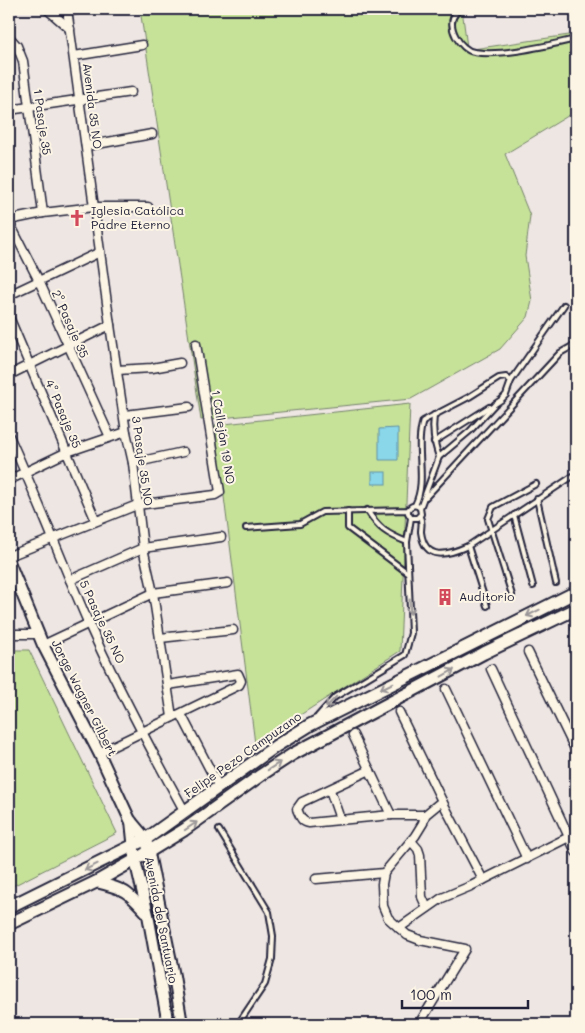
<svg xmlns="http://www.w3.org/2000/svg" width="585" height="1033" viewBox="0 0 585 1033" font-family="Mali,sans-serif">
	<style>
		.green { fill: #c6e299; stroke: #74826a }
		.water { fill: #8ad7ea; stroke: #608fa4 }
		.lines { fill: none; stroke-linecap: round; stroke-linejoin: round }
		.service-casing { stroke: #22223b; stroke-width: 8 }
		.minor-casing { stroke: #22223b; stroke-width: 11 }
		.tertiary-casing { stroke: #22223b; stroke-width: 14 }
		.secondary-casing { stroke: #22223b; stroke-width: 15 }
		.service { stroke: #fcf5e5; stroke-width: 4 }
		.minor { stroke: #fcf5e5; stroke-width: 8 }
		.tertiary { stroke: #fcf5e5; stroke-width: 10 }
		.secondary { stroke: #fcf5e5; stroke-width: 11 }
		.oneway { stroke: #9a9698 }
		.labels { text-anchor: middle; stroke-width: 4; stroke-linejoin: round; paint-order: stroke }
		.street-label { font-size: 12px; fill: #22223b; stroke: #fcf5e5 }
		.poi-label { font-size: 12px; fill: #22223b; stroke: #fcf5e5; text-anchor: start }
	</style>
	<rect width="100%" height="100%" fill="#eee6e2"/>
	<filter id="ink" filterUnits="userSpaceOnUse"><feTurbulence type="fractalNoise" baseFrequency=".02" numOctaves="2"/><feDisplacementMap in="SourceGraphic" scale="10" xChannelSelector="R" yChannelSelector="G"/><feConvolveMatrix kernelMatrix="1 2 1 2 8 2 1 2 1" color-interpolation-filters="sRGB"/></filter>
	<g filter="url(#ink)">
		<!-- green -->
		<g class="green">
			<path d="M140,9h322l5,38 6,2 103,-15v77l-71,43 25,62 -5,40 7,45 -4,16 -28,32 -89,50 -210,21z"/>
			<path d="M410,404l-10,247 -145,93 -40,-319z"/>
			<path d="M9,650h20l88,183 -108,55z"/>
		</g>
		<!-- water -->
		<g class="water">
			<path d="M398,428v32h-19v-31z"/>
			<rect x="372" y="472" width="14" height="12"/>
		</g>
		<g class="lines">
			<!-- service casing -->
			<g class="service-casing">
				<g id="service">
					<path d="M462,9c-2,1 -5,2 -6,4 -11,12 4,37 18,39 27,5 75,-7 102,-13"/>
					<path d="M434,415c-2,16 0,27 5,42"/>
					<path d="M434,442l55,-35"/>
					<path d="M426,497l134,-144 16,-9"/>
					<path d="M537,499l19,84"/>
					<path d="M415,505c13,-25 -1,-57 8,-84l46,-24 30,-19 7,-1 5,4"/>
					<path d="M420,508l19,-51 31,-26 25,-27 6,-4 5,-5 5,-14 53,-76"/>
					<path d="M367,510c12,19 20,24 40,32"/>
					<path d="M348,511v17l60,45"/>
					<path d="M514,515l19,71"/>
					<path d="M420,517c3,5 1,9 1,15 4,30 27,23 47,14l108,-72"/>
					<path d="M246,528l54,-4 22,-12 86,-2c3,-5 8,-6 12,-2l1,6 -4,4h-6l-3,-5v-3"/>
					<path d="M468,546l19,60"/>
					<path d="M512,595l-24,-76 5,-12 43,-23"/>
					<path d="M318,716l17,-19 70,-42 6,-22 -4,-91 4,-24"/>
					<path d="M219,830l50,82 4,24 -1,23 -7,25 -27,40"/>
				</g>
			</g>
			<!-- minor casing -->
			<g class="minor-casing">
				<g id="minor">
					<path d="M47,9l23,20"/>
					<path d="M67,9l43,316 16,107 7,31 10,85 10,45 19,124"/>
					<path d="M68,11l14,-2"/>
					<path d="M9,37l8,9 6,15 20,152"/>
					<path d="M74,56l68,-11"/>
					<path d="M9,110l122,-18"/>
					<path d="M86,146l66,-12"/>
					<path d="M9,220l34,-7 51,-6h54"/>
					<path d="M9,222l30,59 71,156"/>
					<path d="M9,295l91,-43"/>
					<path d="M9,317l87,204"/>
					<path d="M117,370l35,-2 28,-5"/>
					<path d="M9,375l101,-50"/>
					<path d="M125,415l64,-8"/>
					<path d="M9,436c28,61 52,124 79,186 29,65 63,128 97,190"/>
					<path d="M133,463l50,-11"/>
					<path d="M9,480l58,-28 59,-20"/>
					<path d="M9,556l128,-51 78,-10 5,-3 -24,-148"/>
					<path d="M70,580l73,-32 78,-11"/>
					<path d="M576,628v1"/>
					<path d="M9,634h29"/>
					<path d="M160,638l73,-8"/>
					<path d="M43,645l110,-52 75,-10"/>
					<path d="M528,652l48,99"/>
					<path d="M491,669l85,183"/>
					<path d="M446,689l81,170"/>
					<path d="M399,712l43,89 41,79"/>
					<path d="M181,714l38,73"/>
					<path d="M353,735l38,80"/>
					<path d="M99,753l140,-68 2,-4 -3,-7 -70,11"/>
					<path d="M370,770l-68,32 -5,7c3,7 4,13 12,14l82,-8h34"/>
					<path d="M330,790l10,29"/>
					<path d="M411,841l7,8 2,6 2,42 5,11"/>
					<path d="M316,879l68,-6"/>
					<path d="M399,928l43,-30 29,-12 98,-49"/>
					<path d="M419,1024l46,-75 -45,-9 -13,-5 -19,-17 -5,-12 -1,-22 2,-11 31,-37 8,-13 2,-8 17,-14"/>
				</g>
			</g>
			<!-- tertiary casing -->
			<g class="tertiary-casing">
				<g id="tertiary">
					<path d="M9,562l34,83 56,108 31,67 16,19 28,137 8,48"/>
					<path d="M131,821l4,39 13,55 20,109"/>
					<path d="M96,882c29,7 31,9 51,31"/>
				</g>
			</g>
			<!-- secondary casing -->
			<g class="secondary-casing">
				<g id="secondary">
					<path d="M9,907l137,-68 130,-93 34,-21 266,-133"/>
					<path d="M9,924l87,-42 39,-22 49,-30 77,-55 32,-21 191,-101 92,-44"/>
				</g>
			</g>
			<!-- service -->
			<use href="#service" class="service"/>
			<!-- minor -->
			<use href="#minor" class="minor"/>
			<!-- tertiary -->
			<use href="#tertiary" class="tertiary"/>
			<!-- secondary -->
			<use href="#secondary" class="secondary"/>
		</g>
		<!-- one-way arrows -->
		<defs><path id="oneway-shaft" d="M-6 0H5M1.5-3L5.5 0L1.5 3" fill="none" stroke-width="1.6" stroke-linecap="round" stroke-linejoin="round" transform="scale(1.25)"/></defs>
		<g class="oneway">
			<use href="#oneway-shaft" transform="translate(410 607) rotate(87)"/>
			<use href="#oneway-shaft" transform="translate(533 613) rotate(154)"/>
			<use href="#oneway-shaft" transform="translate(448 673) rotate(-29)"/>
			<use href="#oneway-shaft" transform="translate(387 686) rotate(154)"/>
			<use href="#oneway-shaft" transform="translate(331 702) rotate(134)"/>
			<use href="#oneway-shaft" transform="translate(274 766) rotate(-33)"/>
			<use href="#oneway-shaft" transform="translate(191 826) rotate(-34)"/>
			<use href="#oneway-shaft" transform="translate(91 867) rotate(154)"/>
		</g>
	</g>
	<!-- icons -->
	<defs>
		<g id="church-bare" transform="scale(1.35)"><path d="M-1.2-6h2.4v3.5h3.3v2.4h-3.3V6h-2.4V-.1h-3.3v-2.4h3.3Z" fill="#d1495b" stroke="#fcf5e5" stroke-width="2.5" paint-order="stroke"/></g>
		<g id="building-bare" transform="scale(1.35)"><path d="M-4-6H4V6H1V3H-1V6H-4ZM-2.5-4.3h1.7v1.8h-1.7ZM.8-4.3h1.7v1.8H.8ZM-2.5-1h1.7V.8h-1.7ZM.8-1h1.7V.8H.8Z" fill="#d1495b" stroke="#fcf5e5" stroke-width="2.5" paint-order="stroke"/></g>
	</defs>
	<g fill-rule="evenodd">
		<use href="#church-bare" x="77" y="218"/>
		<use href="#building-bare" x="445" y="597"/>
	</g>
	<g class="labels">
		<!-- street labels -->
		<g class="street-label">
			<text transform="translate(92 106) rotate(83)" y="4">Avenida 35 NO</text>
			<text transform="translate(42 122) rotate(82)" y="4">1 Pasaje 35</text>
			<text transform="translate(70 324) rotate(66)" y="4">2° Pasaje 35</text>
			<text transform="translate(63 414) rotate(67)" y="4">4° Pasaje 35</text>
			<text transform="translate(223 437) rotate(81)" y="4">1 Callejón 19 NO</text>
			<text transform="translate(142 461) rotate(82)" y="4">3 Pasaje 35 NO</text>
			<text transform="translate(102 622) rotate(65)" y="4">5 Pasaje 35 NO</text>
			<text transform="translate(84 698) rotate(63)" y="4">Jorge Wagner Gilbert</text>
			<text transform="translate(243 755) rotate(-35)" y="4">Felipe Pezo Campuzano</text>
			<text transform="translate(161 920) rotate(79)" y="4">Avenida del Santuario</text>
		</g>
		<!-- poi labels -->
		<g class="poi-label">
			<text x="91" y="215">Iglesia Católica<tspan x="91" dy="14">Padre Eterno</tspan></text>
			<text x="459" y="601">Auditorio</text>
		</g>
	</g>
	<!-- margin -->
	<rect width="585" height="1033" fill="none" stroke="#fcf5e5" stroke-width="30"/>
	<rect x="15" y="15" width="555" height="1003" fill="none" stroke="#22223b" stroke-width="2" filter="url(#ink)"/>
	<!-- scale -->
	<path d="M402 1000v8h126v-8" fill="none" stroke="#22223b" stroke-width="2.5"/>
	<text x="410" y="1000" font-size="15" fill="#22223b" stroke="#fcf5e5" stroke-width="4" paint-order="stroke">100 m</text>
</svg>
